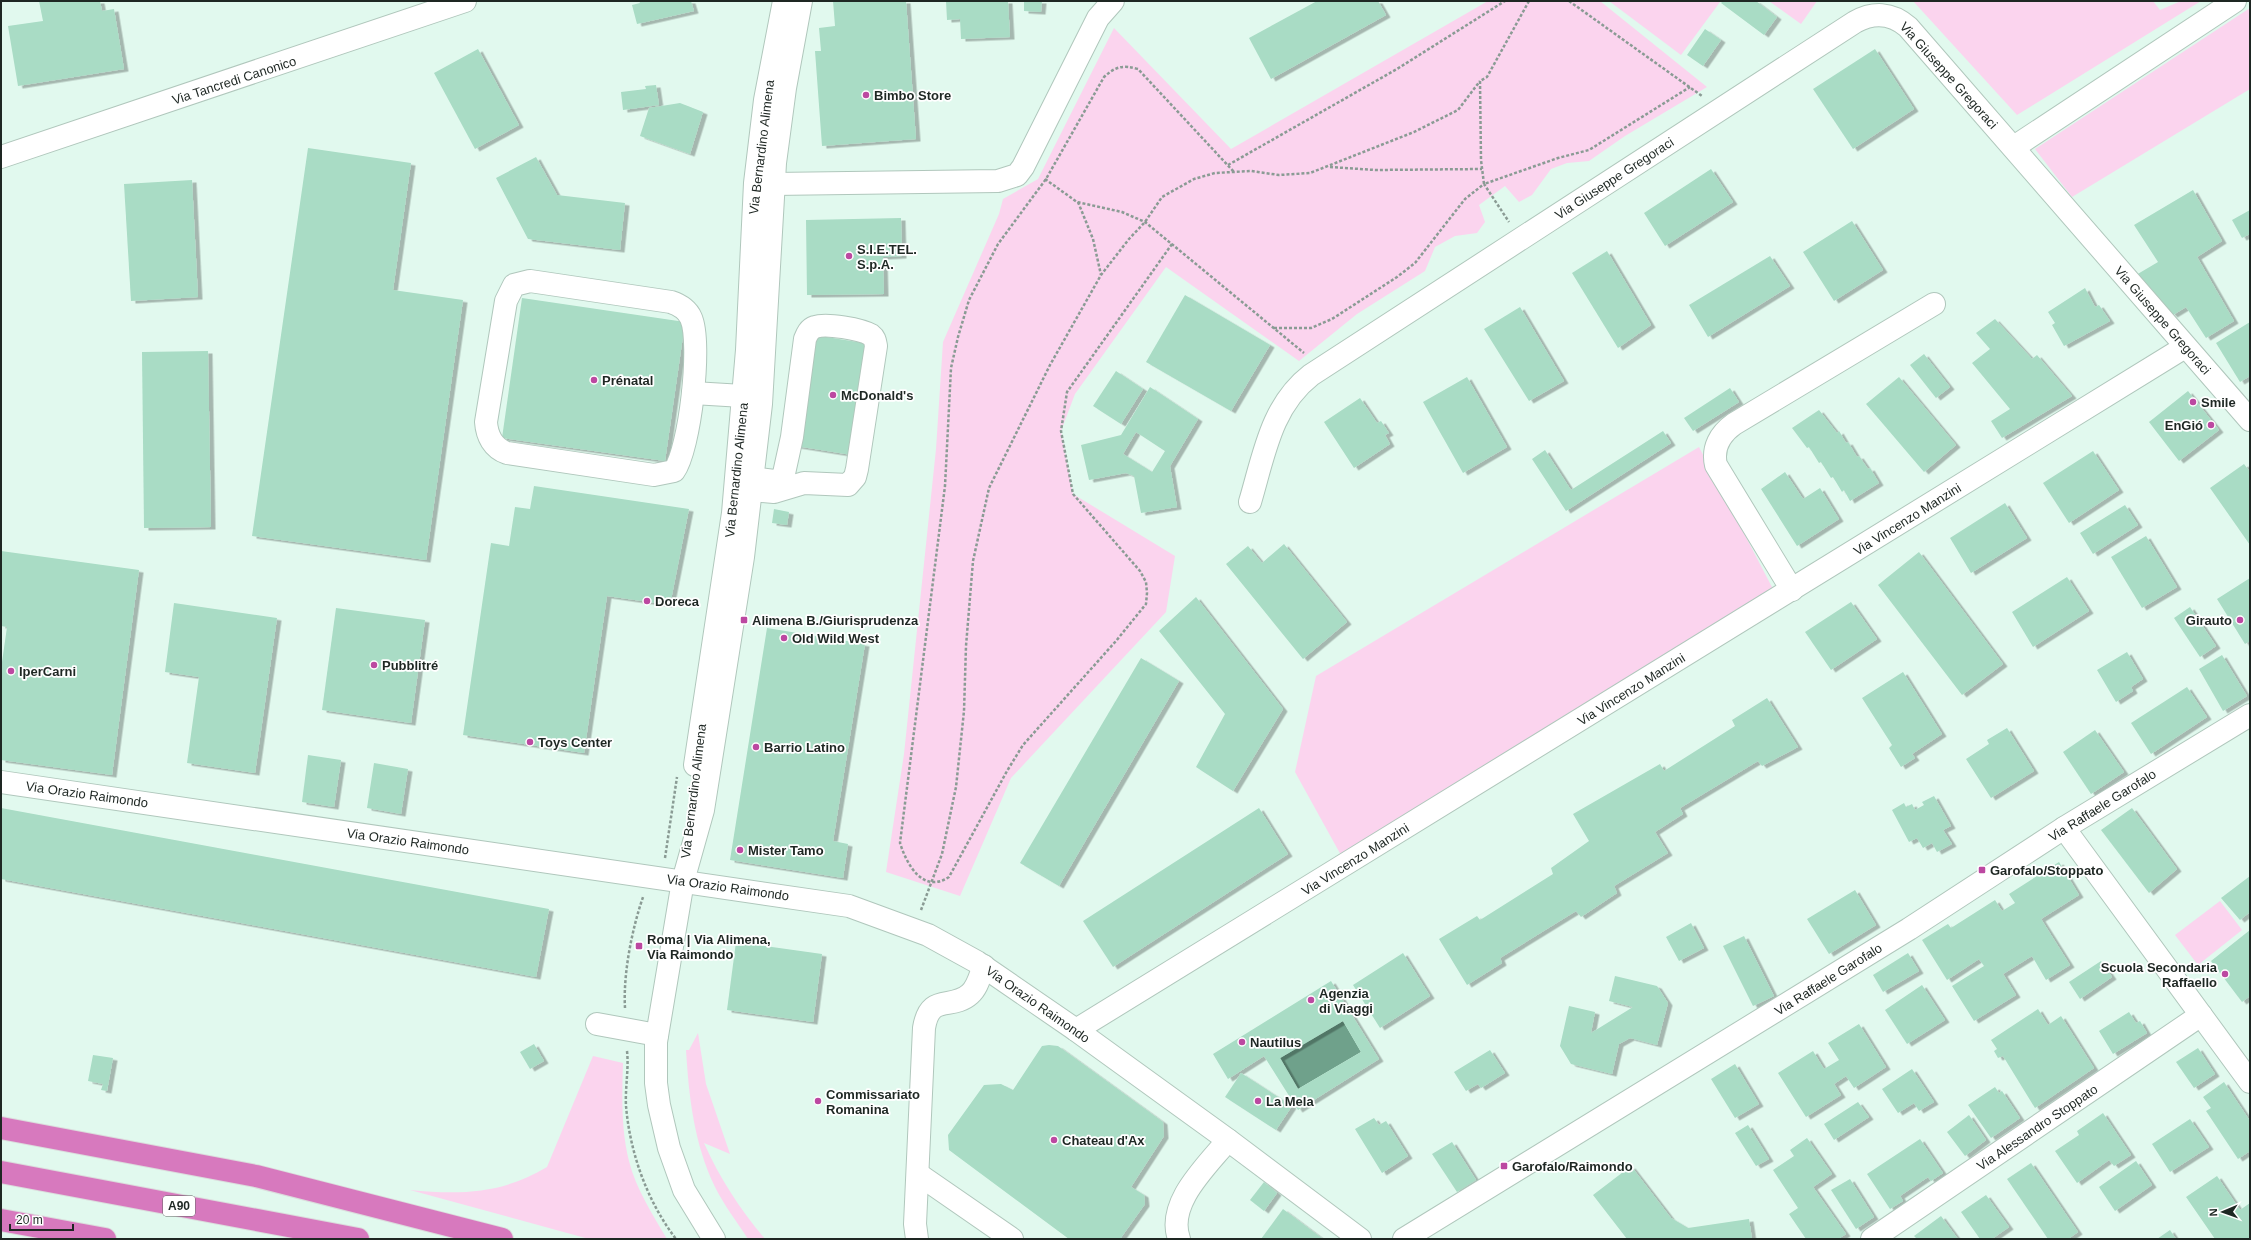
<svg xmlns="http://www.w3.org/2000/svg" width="2251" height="1240" viewBox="0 0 2251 1240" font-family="Helvetica,sans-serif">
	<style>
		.green { fill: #fbd4ee }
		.water { fill: #6fa18b }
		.building { fill: #a9dcc5; fill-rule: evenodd; filter: url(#shadow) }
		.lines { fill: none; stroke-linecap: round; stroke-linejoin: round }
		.minor-casing { stroke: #b0c7bc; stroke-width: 24 }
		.highway-casing { stroke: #dbdcdc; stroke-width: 24 }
		.path { stroke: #8a9b94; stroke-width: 2.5; stroke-dasharray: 3 2; stroke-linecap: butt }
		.minor { stroke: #fff; stroke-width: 22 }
		.highway { stroke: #d779be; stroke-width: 22 }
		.poi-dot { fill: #bc48a1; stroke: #fff; stroke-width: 1.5 }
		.labels { text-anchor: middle; stroke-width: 3.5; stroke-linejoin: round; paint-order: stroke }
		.shield { fill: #fff; stroke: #626865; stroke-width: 1 }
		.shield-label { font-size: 12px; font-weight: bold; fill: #1e2723 }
		.street-label { font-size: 13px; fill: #1e2723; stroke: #fff }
		.poi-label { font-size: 13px; font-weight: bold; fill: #1e2723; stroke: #fff; text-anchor: start }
	</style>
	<defs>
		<filter id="shadow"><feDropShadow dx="4.5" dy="2.5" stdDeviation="0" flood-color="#0004"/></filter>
	</defs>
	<rect width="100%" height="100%" fill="#e1f9ee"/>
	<!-- green -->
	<g class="green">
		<path d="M1488,1h112l107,86 -82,49 -36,25 -22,2 -16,6 -19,26 -13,7 -14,-16 -26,19 6,17 -8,11 -22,3 -20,11 -10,24 -68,43 -58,47 -133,-94 -91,127 -14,37 12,63 102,62 -9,56 -155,166 -51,118 -74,-24 18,-118 32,-305 7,-107 56,-128 4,-15 35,-20 76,-151 117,121z"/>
		<path d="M1609,1h110l1,1 -39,53z"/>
		<path d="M1769,1h48l-16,23z"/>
		<path d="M1913,1h240l7,9 21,-9h20l-184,114z"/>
		<path d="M2250,8v81l-178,108 -37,-48z"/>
		<path d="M1699,447l74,142 -431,268 -47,-85 21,-96z"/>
		<path d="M2220,901l22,29 -44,35 -23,-30z"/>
		<path d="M698,1033l8,51 24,70 -26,-11c16,36 36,66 61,96h-17c-11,-17 -24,-34 -33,-52 -21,-44 -26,-89 -29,-137h3z"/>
		<path d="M593,1056l30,7c-1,33 -2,67 6,98 7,28 24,54 38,78h-78l-179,-49c51,5 92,4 137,-23z"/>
	</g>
	<!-- water -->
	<path class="water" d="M1343,1021l18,31 -63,37 -18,-31z"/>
	<!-- building -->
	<g class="building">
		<path d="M39,1h61l2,10 12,-2 10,60 -106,17 -10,-60 35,-5z"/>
		<path d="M639,1h52l3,10 -57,13 -5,-19 8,-2z"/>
		<path d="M833,1h73l10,138 -94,7 -7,-95h6l-2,-23 16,-2z"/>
		<path d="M946,1h62l2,36 -49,2 -1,-20 -13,1z"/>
		<path d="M1024,1h18l-1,11 -17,-1z"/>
		<path d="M1317,1h61l8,14 -115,64 -22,-41z"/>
		<path d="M1723,1h33l21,16 -13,18 -43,-32z"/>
		<path d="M1705,29l16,11 -18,26 -16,-11z"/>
		<path d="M478,49l41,76 -44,24 -41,-76z"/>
		<path d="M1875,49l39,60 -61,40 -40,-60z"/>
		<path d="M656,85l3,20 -36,5 -2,-18 25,-3 -1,-3z"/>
		<path d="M680,103l23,9 -13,42 -50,-18 9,-28z"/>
		<path d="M308,148l103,15 -18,127 70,10 -37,260 -174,-24z"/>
		<path d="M536,157l21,38 68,8 -5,47 -92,-11 -32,-61z"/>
		<path d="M1711,169l22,33 -68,44 -21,-33z"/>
		<path d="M192,180l6,117 -67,4 -7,-117z"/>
		<path d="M2193,190l29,51 -25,16 37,64 -28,17 -20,-31 -13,8 -37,-40 22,-13 -24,-37z"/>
		<path d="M2250,210v24l-8,4 -10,-18z"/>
		<path d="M901,218l1,38 -19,1 1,37 -77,1 -1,-75z"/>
		<path d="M1852,221l31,49 -49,31 -31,-49z"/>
		<path d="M1607,251l44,74 -33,23 -46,-75z"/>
		<path d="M1770,256l20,30 -82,51 -19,-32z"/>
		<path d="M2085,288l10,19 4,-2 11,16 -46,25 -12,-21 3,-2 -7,-11z"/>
		<path d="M1185,295l85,50 -39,66 -85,-49z"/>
		<path d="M522,298l163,24 -20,139 -163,-23z"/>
		<path d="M1520,307l44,74 -35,20 -45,-72z"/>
		<path d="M1995,319l37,40 5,-4 35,41 -70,42 -11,-17 19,-12 -38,-46 18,-14 -14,-16z"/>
		<path d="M2250,322v54l-10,6 -24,-39z"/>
		<path d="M814,335l56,9 -18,111 -56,-9z"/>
		<path d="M208,351l3,176 -67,1 -2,-176z"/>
		<path d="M1924,354l26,33 -14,11 -26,-33z"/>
		<path d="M1116,371l27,18 -22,35 -28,-18z"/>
		<path d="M1467,377l40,70 -44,26 -40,-71z"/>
		<path d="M1899,377l57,68 -32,27 -58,-68z"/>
		<path d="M1150,387l48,32 -28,47 7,41 -36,6 -7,-37 -8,-3 -37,7 -8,-35 40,-10zM1136,432l29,19 -13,21 -29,-18z"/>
		<path d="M1730,388l9,14 -46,29 -9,-13z"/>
		<path d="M2188,391l31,39 -40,31 -30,-39z"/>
		<path d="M1360,398l17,25 4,-2 8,12 -4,2 5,9 -36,24 -30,-46z"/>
		<path d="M1819,410l18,23 2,-2 7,12 2,-1 9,15 2,-1 9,13 2,-1 9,15 -29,18 -6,-11 -2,2 -9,-15 -2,1 -10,-16 -2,1 -10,-16 -2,1 -15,-20z"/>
		<path d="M1663,431l8,12 -105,68 -34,-52 13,-9 26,40z"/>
		<path d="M2093,451l26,39 -50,33 -26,-40z"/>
		<path d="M2244,464l6,8v73l-40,-57z"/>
		<path d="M1785,472l18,27 17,-11 19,31 -42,27 -36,-57z"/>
		<path d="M534,486l155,23 -19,96 -63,-9 -23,157 -121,-18 28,-192 18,3 6,-39 15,2z"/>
		<path d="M2005,503l22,35 -56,35 -21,-35z"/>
		<path d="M2125,505l13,20 -45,29 -13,-21z"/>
		<path d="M774,509l15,3 -2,13 -15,-2z"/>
		<path d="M2146,536l31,51 -35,21 -31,-51z"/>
		<path d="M1284,544l63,78 -44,37 -77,-95 22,-18 14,17z"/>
		<path d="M1,551l138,19 -27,205 -111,-15v-91l6,-42 -6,-1z"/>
		<path d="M1919,552l84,112 -41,31 -84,-110z"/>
		<path d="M2067,577l22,34 -56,36 -21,-35z"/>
		<path d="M2250,578v63l-5,3 -28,-45z"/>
		<path d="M1196,597l87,112 -50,82 -37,-24 29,-53 -66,-83z"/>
		<path d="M1851,602l26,37 -46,31 -26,-38z"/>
		<path d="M174,603l103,15 -22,155 -68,-10 12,-86 -34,-5z"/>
		<path d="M2190,607l26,39 -16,11 -26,-39z"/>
		<path d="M336,608l89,12 -14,103 -89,-13z"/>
		<path d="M767,628l98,16 -32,197 15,3 -5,34 -113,-18z"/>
		<path d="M2127,652l16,27 -12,8 2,4 -17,11 -19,-32z"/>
		<path d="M2222,655l25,41 -24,15 -24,-42z"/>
		<path d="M1141,658l38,23 -120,205 -39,-23z"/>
		<path d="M1903,672l39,62 -30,20 3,4 -14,9 -12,-19 3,-3 -30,-47z"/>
		<path d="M2187,687l20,30 -56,37 -20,-31z"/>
		<path d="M1767,698l31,49 -36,19 -4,-5 -78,47 3,6 -28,18 13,21 -54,33 3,7 -36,24 -5,-6 -76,47 2,5 -35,22 -28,-46 38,-23 3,4 73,-46 -2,-6 38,-27 -16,-27 87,-50 4,7 71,-45 -3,-6z"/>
		<path d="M2007,728l27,43 -43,27 -25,-39 23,-15 -2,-4z"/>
		<path d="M2095,730l29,42 -33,22 -28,-42z"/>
		<path d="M308,755l33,5 -7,47 -32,-5z"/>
		<path d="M374,763l34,6 -7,45 -34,-6z"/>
		<path d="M1934,796l17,30 -8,4 9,14 -15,8 -5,-9 -9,5 -6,-10 -8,4 -17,-32 12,-7 2,4 6,-3 3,6 9,-5 -2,-3z"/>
		<path d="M1,808l548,101 -13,68 -535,-98z"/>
		<path d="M1259,808l29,46 -175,113 -30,-46z"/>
		<path d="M2132,808l45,61 -28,24 -48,-63z"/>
		<path d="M2059,862l20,33 -38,24 29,46 -24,15 -14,-24 -29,18 13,21 -42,26 -22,-35 32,-20 -5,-7 -32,21 -25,-40 26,-16 3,4 44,-28 7,11 13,-8 -6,-9z"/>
		<path d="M2250,876v36l-10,8 -19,-22z"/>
		<path d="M1855,890l21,35 -47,29 -22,-35z"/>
		<path d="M1691,923l13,25 -25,13 -13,-24z"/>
		<path d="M2250,930v66l-8,6 -31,-41z"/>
		<path d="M1744,936l30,60 -21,10 -30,-60z"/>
		<path d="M736,942l86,12 -9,68 -86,-12z"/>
		<path d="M1403,953l27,43 -50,32 -27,-43z"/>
		<path d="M1908,953l11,18 -36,21 -10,-17z"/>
		<path d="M2101,961l11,16 -32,22 -11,-17z"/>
		<path d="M1615,976l42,10 11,17 -11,42 -27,-7 -11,6 -7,30 -41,-10 -11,-18 9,-40 26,6 -4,21 42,-26 -24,-6z"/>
		<path d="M1331,981l48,78 -81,51 -34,-54 -36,23 -15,-25zM1343,1021l18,31 -63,37 -18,-31z"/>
		<path d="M1922,985l23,35 -38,24 -22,-34z"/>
		<path d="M2038,1009l10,16 13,-9 33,52 -59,40 -32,-52 -5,2 -4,-7 3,-2 -6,-9z"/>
		<path d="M2129,1012l7,11 4,-2 7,12 -34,21 -14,-23z"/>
		<path d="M1859,1024l27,43 -32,21 -8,-12 -12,8 7,11 -35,22 -28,-44 35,-22 11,18 15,-9 -11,-17z"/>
		<path d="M534,1044l10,17 -14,8 -10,-17z"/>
		<path d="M1049,1045l9,1 105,76 1,14 -33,51 13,8 1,9 -25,35h-51l-120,-89 -1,-15 36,-50 17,-1 12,6 29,-44z"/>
		<path d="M2198,1048l17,26 -21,14 -18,-26z"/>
		<path d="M1490,1050l15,23 -24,15 -3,-4 -12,7 -12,-19z"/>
		<path d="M93,1055l20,3 -6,33 -6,-1 2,-6 -15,-3z"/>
		<path d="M1735,1064l24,40 -24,14 -24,-39z"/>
		<path d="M1912,1069l22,33 -15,9 -5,-8 -16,10 -16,-24z"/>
		<path d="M1241,1073l51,33 -16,24 -51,-33z"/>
		<path d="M2224,1082l26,39v30l-12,8 -32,-48 5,-3 -8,-11z"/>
		<path d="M1995,1087l4,6 3,-2 18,27 -29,20 -23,-33z"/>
		<path d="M1858,1102l11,15 -35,23 -10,-16z"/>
		<path d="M2103,1113l28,42 -17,11 -5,-6 -32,23 -22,-32 24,-16 -2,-4z"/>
		<path d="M1969,1115l17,25 -21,16 -18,-24z"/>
		<path d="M1374,1118l5,7 7,-4 22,35 -26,17 -27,-44z"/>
		<path d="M2190,1119l19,28 -39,25 -18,-28z"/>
		<path d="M1748,1125l21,34 -13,7 -21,-33z"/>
		<path d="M1807,1138l25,36 -19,13 33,47 -8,5h-32l-17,-25 9,-6 -25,-38 21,-14 -4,-6z"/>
		<path d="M1920,1139l23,34 -12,8 -3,-4 -28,19 3,5 -13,8 -23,-35z"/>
		<path d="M1452,1142l24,38 -19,12 -25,-38z"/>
		<path d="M2136,1161l16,24 -37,26 -16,-24z"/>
		<path d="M2031,1163l47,69 -10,7h-20l-41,-60z"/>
		<path d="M1631,1166l40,52 17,10 61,-9 3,20h-125l-34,-44z"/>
		<path d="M2217,1176l23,34 10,-7v36h-35l-29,-42z"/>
		<path d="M1850,1179l24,38 -18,12 -25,-39z"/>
		<path d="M1264,1182l13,11 -13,18 -14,-11z"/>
		<path d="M1986,1195l23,32 -17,12h-12l-19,-27z"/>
		<path d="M1283,1209l40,30h-62z"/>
		<path d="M1941,1216l17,23h-41l-3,-3z"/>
		<path d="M2170,1230l6,9h-19z"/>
	</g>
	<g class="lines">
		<!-- minor casing -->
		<g class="minor-casing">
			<g id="minor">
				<path d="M2014,147l221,-146"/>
				<path d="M1,157l464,-156"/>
				<path d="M773,184l225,-3 19,-6 6,-8 75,-149 15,-17"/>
				<path d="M530,281l141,21c9,3 16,7 20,16 11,25 -1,131 -17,153l-20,4 -147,-22c-14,-5 -20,-17 -21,-31l20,-121 8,-16z"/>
				<path d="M693,393l50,3"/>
				<path d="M752,490l22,2 30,-9 44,2 7,-8 2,-8 19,-123c-1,-5 -1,-8 -5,-11 -10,-6 -45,-12 -56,-8 -6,2 -8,7 -10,12l-13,98 -9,41 -9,3 -21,-3"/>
				<path d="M1250,502c14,-47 21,-96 61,-127l544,-353c18,-10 36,-10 53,5l342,393"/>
				<path d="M1792,590l-76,-125c-4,-17 4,-31 18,-41l200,-120"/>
				<path d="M695,765l38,-252 14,-163 8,-167 10,-83 19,-99"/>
				<path d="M1,782l848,124 79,29 49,27 99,68 152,110 132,99"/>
				<path d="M2064,828l186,254"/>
				<path d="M597,1024l60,11"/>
				<path d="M1076,1030l1109,-683"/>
				<path d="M918,1174l94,65"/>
				<path d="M714,1239l-30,-49 -15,-42 -10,-43 -3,-22v-41l27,-161 20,-71 40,-253 18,-153 14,-241 10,-75 16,-87"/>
				<path d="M917,1239l-2,-15 9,-196c6,-36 27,-17 46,-34 8,-7 10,-19 14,-28"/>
				<path d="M1179,1239c-13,-36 28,-73 49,-99"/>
				<path d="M1404,1239l505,-310 155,-101 186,-113"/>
				<path d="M1872,1239l329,-224"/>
			</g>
		</g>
		<!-- highway casing -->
		<g class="highway-casing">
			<g id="highway">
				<path d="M1,1128l255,48 246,63"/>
				<path d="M1,1172l357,67"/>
				<path d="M1,1220l104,19"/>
			</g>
		</g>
		<!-- path -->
		<g class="path">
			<path d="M1529,1l-42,76 -7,4 1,79 3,24 74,-26 31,-8 101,-63"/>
			<path d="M1569,1l133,95"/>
			<path d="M1228,165l169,-96 108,-68"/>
			<path d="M1330,167l45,3 107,-1"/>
			<path d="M1045,179l32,23 45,10 23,10 159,131"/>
			<path d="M1078,202l15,37 8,36"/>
			<path d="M1172,244l-105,148 -6,39 12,63 67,77 6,11 1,11 -1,11 -30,37 -93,104 -16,26 -58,106c-26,17 -42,-12 -49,-34l45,-357 6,-118 7,-31 11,-37 29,-56 48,-65 58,-102c12,-11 19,-12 34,-8l96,103"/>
			<path d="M1274,328h37l21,-9 65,-42 18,-14 50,-64 19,-15 25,38"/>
			<path d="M665,858l12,-81"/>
			<path d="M921,910l21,-56 14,-67 8,-76 2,-65 7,-85 16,-73 61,-123 51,-90 28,-36 16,-17 17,-25 32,-18 21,-6 36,-2 28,4 31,-2 104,-41 44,-22 22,-29"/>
			<path d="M625,1008c-2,-34 7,-79 18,-111"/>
			<path d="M627,1051c2,18 -2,36 -1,55 4,47 21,95 50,133"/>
		</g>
		<!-- minor -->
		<use href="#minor" class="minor"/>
		<!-- highway -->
		<use href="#highway" class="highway"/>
	</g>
	<!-- markers -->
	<g class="poi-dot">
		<circle cx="866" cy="95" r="4"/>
		<circle cx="849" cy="256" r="4"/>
		<circle cx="594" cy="380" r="4"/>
		<circle cx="833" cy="395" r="4"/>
		<circle cx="2193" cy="402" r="4"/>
		<circle cx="2211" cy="425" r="4"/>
		<circle cx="647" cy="601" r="4"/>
		<rect x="740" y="616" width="8" height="8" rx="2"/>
		<circle cx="2240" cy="620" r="4"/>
		<circle cx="784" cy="638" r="4"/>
		<circle cx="374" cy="665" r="4"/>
		<circle cx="11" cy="671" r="4"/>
		<circle cx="530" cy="742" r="4"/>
		<circle cx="756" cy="747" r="4"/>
		<circle cx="740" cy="850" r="4"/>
		<rect x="1978" y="866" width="8" height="8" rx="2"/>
		<rect x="635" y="942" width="8" height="8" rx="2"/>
		<circle cx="2225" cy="974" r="4"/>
		<circle cx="1311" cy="1000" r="4"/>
		<circle cx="1242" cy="1042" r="4"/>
		<circle cx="818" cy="1101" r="4"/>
		<circle cx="1258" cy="1101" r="4"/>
		<circle cx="1054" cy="1140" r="4"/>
		<rect x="1500" y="1162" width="8" height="8" rx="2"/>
	</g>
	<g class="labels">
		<!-- shield labels -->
		<rect class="shield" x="163" y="1196" width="32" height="20" rx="3"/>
		<g class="shield-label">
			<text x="179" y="1210">A90</text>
		</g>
		<!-- street labels -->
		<g class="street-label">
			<text transform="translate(1949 75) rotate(48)" y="5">Via Giuseppe Gregoraci</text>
			<text transform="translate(234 80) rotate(-18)" y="5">Via Tancredi Canonico</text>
			<text transform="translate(761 147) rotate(-83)" y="5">Via Bernardino Alimena</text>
			<text transform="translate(1614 178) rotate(-33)" y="5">Via Giuseppe Gregoraci</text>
			<text transform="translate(2163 320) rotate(49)" y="5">Via Giuseppe Gregoraci</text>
			<text transform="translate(736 470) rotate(-84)" y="5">Via Bernardino Alimena</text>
			<text transform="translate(1907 519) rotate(-32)" y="5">Via Vincenzo Manzini</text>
			<text transform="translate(1631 689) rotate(-32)" y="5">Via Vincenzo Manzini</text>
			<text transform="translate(693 791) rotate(-83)" y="5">Via Bernardino Alimena</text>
			<text transform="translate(87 794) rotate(8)" y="5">Via Orazio Raimondo</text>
			<text transform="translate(2102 805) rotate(-32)" y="5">Via Raffaele Garofalo</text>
			<text transform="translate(408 841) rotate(8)" y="5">Via Orazio Raimondo</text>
			<text transform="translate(1355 859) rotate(-32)" y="5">Via Vincenzo Manzini</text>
			<text transform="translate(728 887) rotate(8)" y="5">Via Orazio Raimondo</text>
			<text transform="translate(1828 979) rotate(-32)" y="5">Via Raffaele Garofalo</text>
			<text transform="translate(1038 1004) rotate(35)" y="5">Via Orazio Raimondo</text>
			<text transform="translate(2037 1127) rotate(-34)" y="5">Via Alessandro Stoppato</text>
		</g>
		<!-- poi labels -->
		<g class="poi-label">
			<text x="874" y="100">Bimbo Store</text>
			<text x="857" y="254">S.I.E.TEL.<tspan x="857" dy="15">S.p.A.</tspan></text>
			<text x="602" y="385">Prénatal</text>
			<text x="841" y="400">McDonald's</text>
			<text x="2201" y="407">Smile</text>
			<text x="2203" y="430" text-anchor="end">EnGió</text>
			<text x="655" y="606">Doreca</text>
			<text x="752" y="625">Alimena B./Giurisprudenza</text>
			<text x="2232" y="625" text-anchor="end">Girauto</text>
			<text x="792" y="643">Old Wild West</text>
			<text x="382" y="670">Pubblitré</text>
			<text x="19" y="676">IperCarni</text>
			<text x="538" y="747">Toys Center</text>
			<text x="764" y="752">Barrio Latino</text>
			<text x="748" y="855">Mister Tamo</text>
			<text x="1990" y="875">Garofalo/Stoppato</text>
			<text x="647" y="944">Roma | Via Alimena,<tspan x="647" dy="15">Via Raimondo</tspan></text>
			<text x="2217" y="972" text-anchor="end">Scuola Secondaria<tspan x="2217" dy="15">Raffaello</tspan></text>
			<text x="1319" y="998">Agenzia<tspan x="1319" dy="15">di Viaggi</tspan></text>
			<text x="1250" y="1047">Nautilus</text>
			<text x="826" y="1099">Commissariato<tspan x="826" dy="15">Romanina</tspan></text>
			<text x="1266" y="1106">La Mela</text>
			<text x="1062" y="1145">Chateau d'Ax</text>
			<text x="1512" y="1171">Garofalo/Raimondo</text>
		</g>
	</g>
	<!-- border -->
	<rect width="2251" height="1240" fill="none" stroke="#1e2723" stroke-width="4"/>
	<!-- north arrow -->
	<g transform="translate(2223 1212) rotate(268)" stroke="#ffffff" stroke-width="3" paint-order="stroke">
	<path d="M0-3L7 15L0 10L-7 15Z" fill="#1e2723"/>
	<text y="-6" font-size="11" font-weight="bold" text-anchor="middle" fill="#1e2723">N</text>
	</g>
	<!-- scale -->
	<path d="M10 1224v6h63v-6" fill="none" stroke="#1e2723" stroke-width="2"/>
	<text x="16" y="1224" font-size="12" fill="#1e2723" stroke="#ffffff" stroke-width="3" paint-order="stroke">20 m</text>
</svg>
